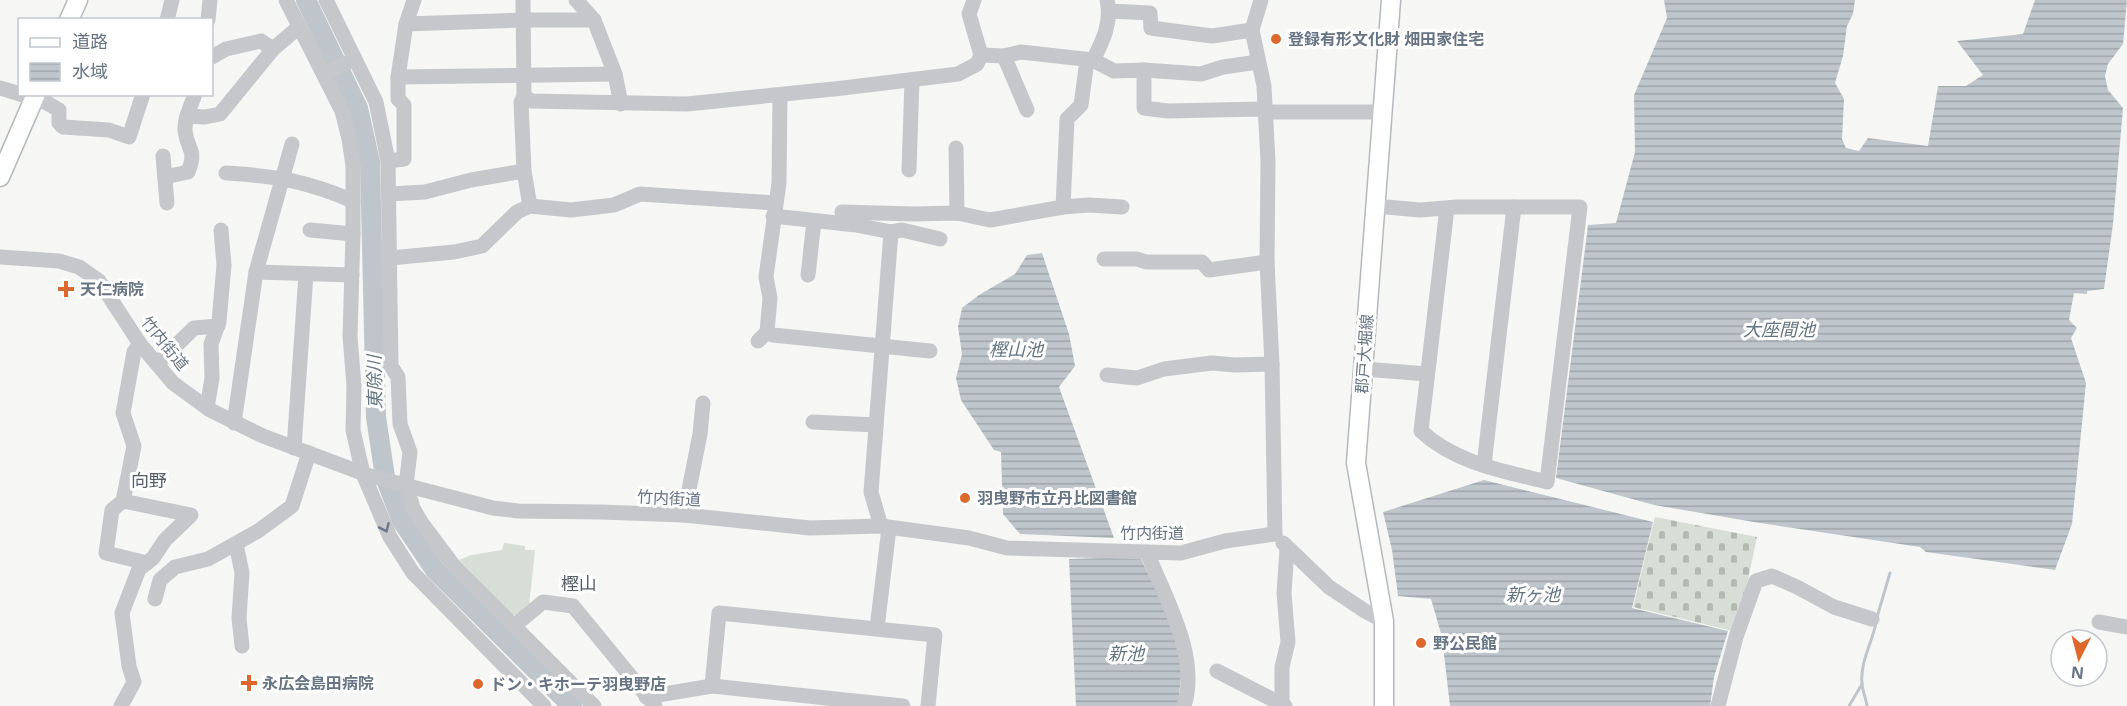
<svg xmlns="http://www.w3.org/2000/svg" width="2127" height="706" viewBox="0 0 2127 706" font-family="'Open Sans','Noto Sans JP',sans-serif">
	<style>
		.cemetery { fill: url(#cemetery-stones) }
		.park { fill: #d7ded5 }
		.water { fill: url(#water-rules) }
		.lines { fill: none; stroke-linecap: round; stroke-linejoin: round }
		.stream { stroke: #bec6cb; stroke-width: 3 }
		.river { stroke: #bec6cb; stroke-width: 20 }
		.major-casing { stroke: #b5b9bd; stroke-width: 21 }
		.minor { stroke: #c5c7cb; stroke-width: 15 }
		.major { stroke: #fff; stroke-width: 18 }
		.oneway { stroke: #6c7888 }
		.poi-dot { fill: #de672c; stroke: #fff; stroke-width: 2 }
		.labels { text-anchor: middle; stroke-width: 6; stroke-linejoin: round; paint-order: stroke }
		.poi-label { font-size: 16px; font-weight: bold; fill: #677484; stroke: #fff; text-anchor: start }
		.street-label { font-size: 16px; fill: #677484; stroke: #fff }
		.water-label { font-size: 18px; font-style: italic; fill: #637580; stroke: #fff }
		.neighbourhood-label { font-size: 18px; fill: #545e69; stroke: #fff }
	</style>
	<defs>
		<pattern id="cemetery-stones" width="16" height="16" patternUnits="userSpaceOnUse" patternTransform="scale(1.5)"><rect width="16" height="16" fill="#d7ded5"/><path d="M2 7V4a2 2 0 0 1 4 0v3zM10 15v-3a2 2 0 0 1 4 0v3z" fill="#b2b9b2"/></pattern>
		<pattern id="water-rules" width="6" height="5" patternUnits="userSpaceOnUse" patternTransform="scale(1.5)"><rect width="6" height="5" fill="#bec6cb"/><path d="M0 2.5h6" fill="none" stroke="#9ea5aa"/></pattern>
	</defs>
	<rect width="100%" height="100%" fill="#f6f7f4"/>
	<!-- cemetery -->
	<path class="cemetery" d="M1655,517l102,20 -11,53 -13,41 -100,-24z"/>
	<!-- park -->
	<path class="park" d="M504,543l21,3v4h10l-6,56 -9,9h-7l-54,-55 12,-5 31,-5z"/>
	<!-- water -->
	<g class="water">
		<path d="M1664,0h191l-2,14 -6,12 -4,30 -8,27 9,16 -2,40 4,9 13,3 9,-13 60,8 10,-60h28l17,-11 -26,-34 66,-7 12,-34h92l-4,44 -15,20 -3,12 3,14 15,18 -10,116 -9,65 -17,2v3l-13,-1 -5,27 8,8 -6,10 15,45 -14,141 -17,46 -129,-18 -6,-5 -160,-24 -106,-18 -98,-27 32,-253 28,-2 19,-71 -1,-57 33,-77z"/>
		<path d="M1042,253l27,81 6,32 -16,21 55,151 -94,-4 -17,-20 -2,-62 -7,-2 -33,-50 -5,-22 6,-24 -4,-27 4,-19 17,-13 36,-21 12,-19z"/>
		<path d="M1484,480l169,42 -21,86 96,23 -14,46 -4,29h-260l-8,-69 -11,-38 -33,-3 -6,-46 -9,-38z"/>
		<path d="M1140,557l20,41 21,50 1,18 -4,40h-102l-7,-147z"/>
	</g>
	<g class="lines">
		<!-- stream -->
		<g class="stream">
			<path d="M1877,617l13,-44"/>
			<path d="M1849,706l13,-22"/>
			<path d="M1867,706c-1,-8 -5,-16 -5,-23 -2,-21 10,-40 14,-60"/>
		</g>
		<!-- river -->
		<path class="river" d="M306,0l52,108 12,54 6,255 9,60 17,44 33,49 137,136"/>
		<!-- major casing -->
		<g class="major-casing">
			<g id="major">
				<path d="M69,20l9,-20"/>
				<path d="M0,177l36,-83"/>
				<path d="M1384,706v-85l-28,-158 35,-463"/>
			</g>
		</g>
		<!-- minor -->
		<g class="minor">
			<path d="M286,0l56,111 7,28 4,27v68l-3,102 4,50 -1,44 10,44 27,63 23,36 131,133"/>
			<path d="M326,0l50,102 12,59 3,205 7,11 2,47 10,28 -4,33 7,23 8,14 33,44 140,140"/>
			<path d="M414,0l-8,24 -8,53 217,-3"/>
			<path d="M523,0l1,96 -3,6 3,69 6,35"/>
			<path d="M576,0l18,20 21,54 6,30"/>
			<path d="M974,0l-5,14 12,41"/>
			<path d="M1261,0l-9,30 12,56 4,75 -1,101 5,102 3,170"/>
			<path d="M1109,11l41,2 1,15 61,8 40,-6"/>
			<path d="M167,20l5,-20"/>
			<path d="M208,20l2,-20"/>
			<path d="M406,24l118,-4h70"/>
			<path d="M1004,56l23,54"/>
			<path d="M212,57l14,-8 35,-8 12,8"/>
			<path d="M1093,60c10,-19 19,-38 14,-60"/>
			<path d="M1144,70l57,4 22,-7 35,-5"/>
			<path d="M324,74l31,-15"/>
			<path d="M0,88l20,6"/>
			<path d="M20,94l27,9 12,7v13l4,4 46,3 20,7 14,-43"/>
			<path d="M524,96l7,5 156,3 156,-16 115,-14 19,-10 4,-9 23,1 17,-4 72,8 21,11 30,-1v38l24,3 94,-2 8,3h112"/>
			<path d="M187,116l18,1 15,-3 53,-65 27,-23"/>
			<path d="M956,148l1,65"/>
			<path d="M163,156l4,47"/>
			<path d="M388,161l16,-2v-54l-6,-6v-22"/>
			<path d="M909,170l3,-90"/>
			<path d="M226,173c50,3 81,8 127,28"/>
			<path d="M165,177l23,-5c9,-23 0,-20 -3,-41 -1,-12 6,-25 10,-37"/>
			<path d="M389,194l36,-2 46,-12 53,-9"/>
			<path d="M1375,206l45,4 37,-3h123l-33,275c-43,-11 -92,-19 -126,-51l26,-223"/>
			<path d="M1063,207l26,-2 33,2"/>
			<path d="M842,212l72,2 43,-1 33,7 73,-13 4,-88 14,-14 6,-45"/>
			<path d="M773,216l83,9 35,7 11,-2 38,9"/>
			<path d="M310,230l43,4"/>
			<path d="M0,257l59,4 20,6 20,14 41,63 33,39 37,27 53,26 107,40 123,32 25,3 82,1 84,3 126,13 71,-2 88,12 38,10 174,5 44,-12 50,-7"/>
			<path d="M390,258l64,-6 28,-6 35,-34 13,-6 41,4 43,-5 26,-11 135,9"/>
			<path d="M1104,259h33l9,3h56l7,8 58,-8"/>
			<path d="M256,272l96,3"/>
			<path d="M808,275l6,-54"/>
			<path d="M767,332l6,3 157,16"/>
			<path d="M758,341l9,-9 3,-34 -4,-21 13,-94 1,-88"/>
			<path d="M140,344l-6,8 -11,61 11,33 -11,55 -11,9 -6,43 41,10"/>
			<path d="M157,364l37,-36 24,-2"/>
			<path d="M1364,369l63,5"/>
			<path d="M1107,375l30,3 27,-9 48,-6 23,2 37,-1"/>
			<path d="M207,408l5,-30 -1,-34 8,-22 5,-57 -3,-35"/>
			<path d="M813,422l63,3"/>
			<path d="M234,423l22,-151 36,-128"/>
			<path d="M294,448l12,-174"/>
			<path d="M1484,465l30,-258"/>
			<path d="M684,515l16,-81 3,-31"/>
			<path d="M881,526l-10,-34 20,-260"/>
			<path d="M1283,543l46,44 36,24 19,10"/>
			<path d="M236,544l6,29 -3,45 3,28"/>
			<path d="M1147,552c18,46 53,104 37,154"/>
			<path d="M155,599l5,-19 15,-13 33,-8 50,-28 34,-25 17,-53"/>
			<path d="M2099,622l28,5"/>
			<path d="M514,626l29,-24 30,4 82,100"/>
			<path d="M877,628l12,-100"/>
			<path d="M1217,671l68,35"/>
			<path d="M712,686l7,-73 216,22 -7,71"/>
			<path d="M646,697l66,-11 191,20"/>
			<path d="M121,706l13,-24 -5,-16 -7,-53 17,-44 14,-11 12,-18 26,-25 -68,-14"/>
			<path d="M1282,706v-39l6,-25 -4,-49 3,-44"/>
			<path d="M1718,706l18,-69 20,-56 16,-5 25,11 37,20 38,12"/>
		</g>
		<!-- major -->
		<use href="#major" class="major"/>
	</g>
	<!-- one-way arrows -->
	<defs><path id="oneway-chevron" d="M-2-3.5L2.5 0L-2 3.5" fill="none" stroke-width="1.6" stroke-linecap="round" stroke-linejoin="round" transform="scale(1.5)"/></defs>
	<use class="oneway" href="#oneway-chevron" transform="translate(385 528) rotate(66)"/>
	<!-- markers -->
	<g class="poi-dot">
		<circle cx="1276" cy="39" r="6"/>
		<path d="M63 280h6v6h6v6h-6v6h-6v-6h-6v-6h6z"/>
		<circle cx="965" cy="498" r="6"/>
		<circle cx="1421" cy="643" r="6"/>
		<path d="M246 674h6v6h6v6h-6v6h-6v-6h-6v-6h6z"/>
		<circle cx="478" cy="684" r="6"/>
	</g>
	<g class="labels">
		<!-- poi labels -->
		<g class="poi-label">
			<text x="1288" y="45">登録有形文化財 畑田家住宅</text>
			<text x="80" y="295">天仁病院</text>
			<text x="977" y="504">羽曳野市立丹比図書館</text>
			<text x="1433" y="649">野公民館</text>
			<text x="262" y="689">永広会島田病院</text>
			<text x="490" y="690">ドン・キホーテ羽曳野店</text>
		</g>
		<!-- street labels -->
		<g class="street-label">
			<text transform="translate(165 343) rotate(51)" y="6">竹内街道</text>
			<text transform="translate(1364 354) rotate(-86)" y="6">郡戸大堀線</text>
			<text transform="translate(669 498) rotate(3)" y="6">竹内街道</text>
			<text x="1152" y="539">竹内街道</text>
		</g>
		<!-- water labels -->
		<g class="water-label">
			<text x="1779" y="336">大座間池</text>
			<text x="1016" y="356">樫山池</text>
			<text transform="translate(375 382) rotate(-91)" y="6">東除川</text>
			<text x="1533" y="601">新ヶ池</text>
			<text x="1126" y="660">新池</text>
		</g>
		<!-- neighbourhood labels -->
		<g class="neighbourhood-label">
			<text x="149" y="487">向野</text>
			<text x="579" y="590">樫山</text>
		</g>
	</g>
	<!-- legend -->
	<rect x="18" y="18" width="195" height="78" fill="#ffffff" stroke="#c2c7ce" stroke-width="1.5"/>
	<rect x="30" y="38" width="30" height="9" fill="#ffffff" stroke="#c2c7ce" stroke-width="1.5"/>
	<text x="72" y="48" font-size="18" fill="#677484">道路</text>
	<rect x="30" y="63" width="30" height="18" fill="url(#water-rules)" stroke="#c2c7ce" stroke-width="1.5"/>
	<text x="72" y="78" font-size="18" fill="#677484">水域</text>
	<!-- north arrow -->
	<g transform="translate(2079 658) rotate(186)"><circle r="28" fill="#ffffff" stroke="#c2c7ce" stroke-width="1.5"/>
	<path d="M0-4.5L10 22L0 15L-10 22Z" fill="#de672c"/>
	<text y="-9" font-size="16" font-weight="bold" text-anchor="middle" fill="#677484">N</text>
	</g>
</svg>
